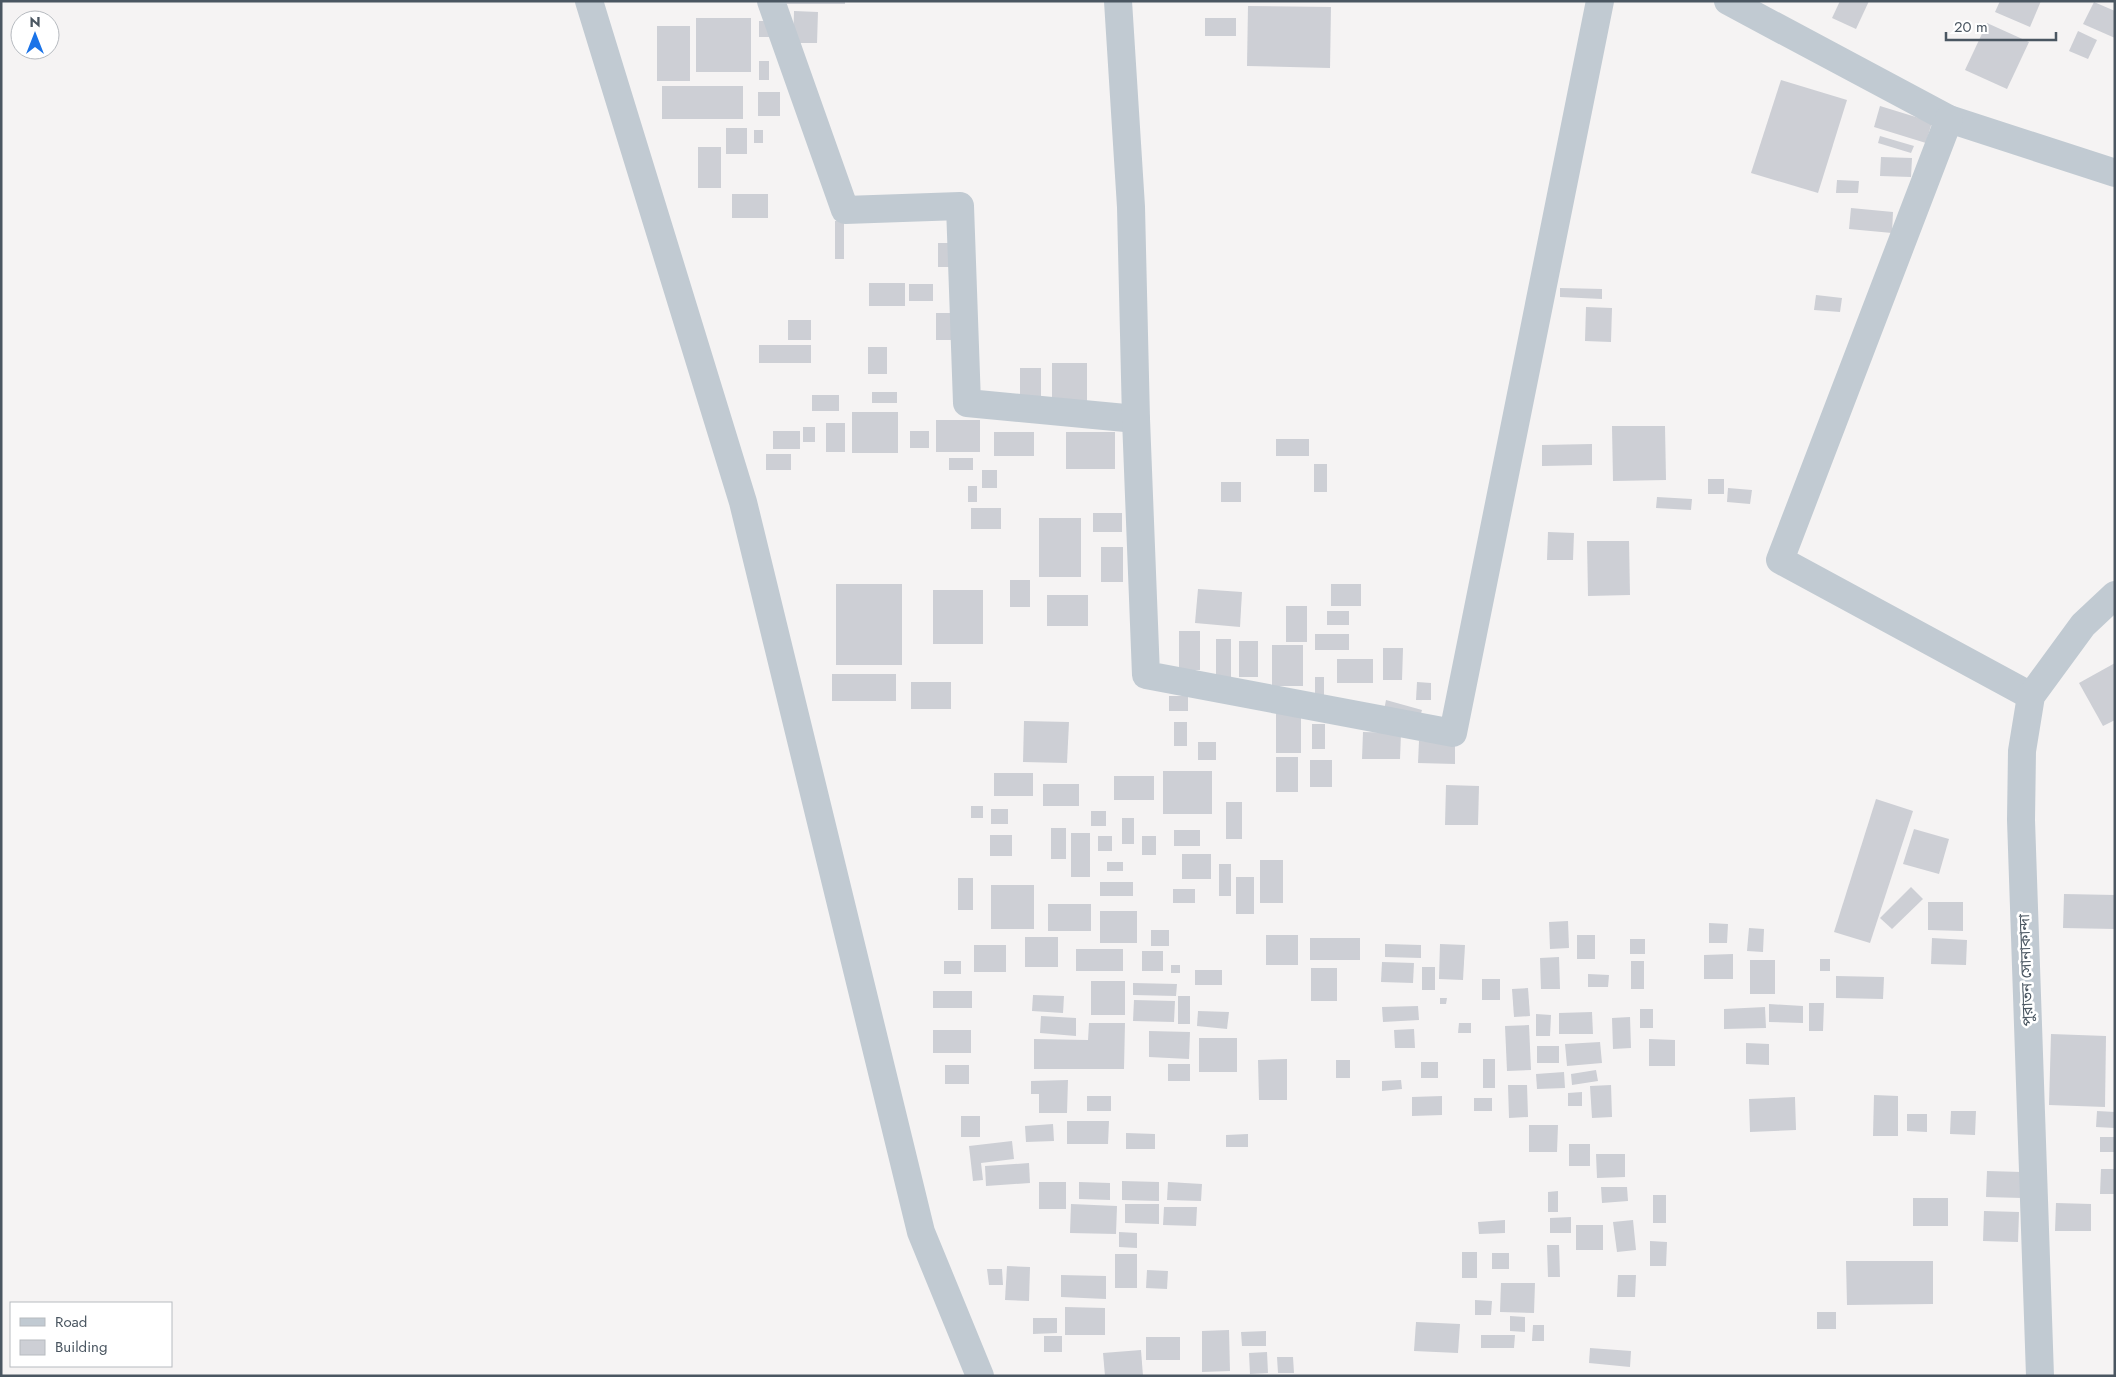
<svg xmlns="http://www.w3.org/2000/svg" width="2116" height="1377" viewBox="0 0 2116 1377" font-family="Jost,'Noto Sans Bengali',sans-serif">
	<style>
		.building { fill: #cdcfd5 }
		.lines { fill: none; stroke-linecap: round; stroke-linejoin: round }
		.street { stroke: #c1cad2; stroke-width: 28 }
		.labels { text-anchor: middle; stroke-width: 5; stroke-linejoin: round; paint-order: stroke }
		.street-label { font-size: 15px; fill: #4a5661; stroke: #fff }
	</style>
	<rect width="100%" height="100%" fill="#f5f3f3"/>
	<!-- building -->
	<g class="building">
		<rect x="786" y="1" width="59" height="3"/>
		<path d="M1840,1h29l-13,28 -24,-11z"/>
		<path d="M2000,1h41l-11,26 -35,-15z"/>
		<path d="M2094,2l21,9v27l-32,-14z"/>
		<path d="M1248,6l83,1 -1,61 -83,-2z"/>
		<path d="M794,11l24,1 -1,31h-24z"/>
		<rect x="696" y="18" width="55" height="54"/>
		<rect x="1205" y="18" width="31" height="18"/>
		<rect x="759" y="21" width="12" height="16"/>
		<path d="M1987,23l42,19 -22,47 -42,-19z"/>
		<rect x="657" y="26" width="33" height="55"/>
		<path d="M2078,31l19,9 -9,19 -19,-8z"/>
		<rect x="759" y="61" width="10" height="19"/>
		<path d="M1781,80l66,20 -29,93 -67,-20z"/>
		<rect x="662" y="86" width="81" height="33"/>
		<rect x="758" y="92" width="22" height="24"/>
		<path d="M1880,106l52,16 -6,21 -52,-16z"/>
		<rect x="726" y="128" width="21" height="26"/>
		<rect x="754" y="130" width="9" height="13"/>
		<path d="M1880,136l34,10 -3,7 -33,-10z"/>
		<rect x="698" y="147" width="23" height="41"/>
		<path d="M1881,157l31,1 -1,19 -31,-1z"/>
		<path d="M1837,180l22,1 -1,12h-22z"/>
		<rect x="732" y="194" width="36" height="24"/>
		<path d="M1851,208l42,4 -1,21 -43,-4z"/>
		<rect x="835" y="221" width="9" height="38"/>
		<rect x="938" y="243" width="17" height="24"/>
		<rect x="869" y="283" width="36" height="23"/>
		<rect x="909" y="284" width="24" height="17"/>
		<path d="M1560,288l42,1v10l-42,-2z"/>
		<path d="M1816,295l26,3 -2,14 -26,-2z"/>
		<path d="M1586,307l26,1 -1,34 -26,-1z"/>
		<rect x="936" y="313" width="16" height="27"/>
		<rect x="788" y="320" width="23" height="20"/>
		<rect x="759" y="345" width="52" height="18"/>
		<rect x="868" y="347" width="19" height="27"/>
		<rect x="1052" y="363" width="35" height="43"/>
		<rect x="1020" y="368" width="21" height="33"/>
		<rect x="872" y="392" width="25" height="11"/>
		<rect x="812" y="395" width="27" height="16"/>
		<rect x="852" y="412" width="46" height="41"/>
		<rect x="936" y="420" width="44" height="32"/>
		<rect x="826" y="423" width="19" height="29"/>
		<path d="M1612,426h53l1,54 -53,1z"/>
		<rect x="803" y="427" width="12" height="15"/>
		<rect x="773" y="431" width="27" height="18"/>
		<rect x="910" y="431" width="19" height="17"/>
		<rect x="994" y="432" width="40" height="24"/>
		<rect x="1066" y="432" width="49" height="37"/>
		<rect x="1276" y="439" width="33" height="17"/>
		<path d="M1592,444v21l-50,1v-21z"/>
		<rect x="766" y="454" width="25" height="16"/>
		<rect x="949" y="458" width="24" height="12"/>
		<rect x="1314" y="464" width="13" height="28"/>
		<rect x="982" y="470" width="15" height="18"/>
		<rect x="1708" y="479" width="16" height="15"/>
		<rect x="1221" y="482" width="20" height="20"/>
		<rect x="968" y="486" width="9" height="16"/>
		<path d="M1728,488l24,2 -2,14 -23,-2z"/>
		<path d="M1657,497l35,2 -1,11 -35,-2z"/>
		<rect x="971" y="508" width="30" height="21"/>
		<rect x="1093" y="513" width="29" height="19"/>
		<rect x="1039" y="518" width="42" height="59"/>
		<path d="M1548,532l26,1 -1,27h-26z"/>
		<path d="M1587,541h42l1,54 -42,1z"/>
		<rect x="1101" y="547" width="22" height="35"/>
		<rect x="1010" y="580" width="20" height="27"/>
		<rect x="836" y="584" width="66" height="81"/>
		<rect x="1331" y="584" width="30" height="22"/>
		<path d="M1198,589l44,3 -2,35 -45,-4z"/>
		<rect x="933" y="590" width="50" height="54"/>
		<rect x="1047" y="595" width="41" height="31"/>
		<rect x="1286" y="606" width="21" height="36"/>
		<rect x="1327" y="611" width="22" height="14"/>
		<rect x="1179" y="631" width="21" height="39"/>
		<rect x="1315" y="634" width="34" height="16"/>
		<rect x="1216" y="639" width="15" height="41"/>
		<rect x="1239" y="641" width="19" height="36"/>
		<rect x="1272" y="645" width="31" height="41"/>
		<path d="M1383,648h20l-1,32h-19z"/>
		<rect x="1337" y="659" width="36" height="24"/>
		<path d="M2115,663v57l-12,6 -24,-43z"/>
		<rect x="832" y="674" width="64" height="27"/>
		<rect x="1315" y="677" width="9" height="23"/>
		<rect x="911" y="682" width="40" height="27"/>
		<path d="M1417,682l14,1v17h-15z"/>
		<rect x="1169" y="696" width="19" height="15"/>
		<path d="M1386,700l36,10 -4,14 -35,-8z"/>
		<rect x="1276" y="709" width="25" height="44"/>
		<path d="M1024,721l45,1 -2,41 -44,-1z"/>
		<rect x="1174" y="722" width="13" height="24"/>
		<rect x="1312" y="724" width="13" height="25"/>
		<path d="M1363,732l38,1 -1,26h-38z"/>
		<path d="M1419,741l36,1v22l-37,-1z"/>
		<rect x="1198" y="742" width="18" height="18"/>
		<rect x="1276" y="757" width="22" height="35"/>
		<rect x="1310" y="760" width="22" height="27"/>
		<rect x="1163" y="771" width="49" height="43"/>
		<rect x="994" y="773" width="39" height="23"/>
		<rect x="1114" y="776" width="40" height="24"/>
		<rect x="1043" y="784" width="36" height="22"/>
		<path d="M1446,785l33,1 -1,39h-33z"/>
		<path d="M1876,799l37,12 -43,132 -36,-11z"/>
		<rect x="1226" y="802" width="16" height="37"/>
		<rect x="971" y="806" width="12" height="12"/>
		<rect x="991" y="809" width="17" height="15"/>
		<rect x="1091" y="811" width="15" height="15"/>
		<rect x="1122" y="818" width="12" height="26"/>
		<rect x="1051" y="828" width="15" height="31"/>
		<path d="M1914,829l35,10 -10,35 -36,-10z"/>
		<rect x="1174" y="830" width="26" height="16"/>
		<rect x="1071" y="833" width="19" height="44"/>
		<rect x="990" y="835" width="22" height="21"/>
		<rect x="1098" y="836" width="14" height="15"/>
		<rect x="1142" y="836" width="14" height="19"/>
		<rect x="1182" y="854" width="29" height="25"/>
		<rect x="1260" y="860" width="23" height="43"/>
		<rect x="1107" y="862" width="16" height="9"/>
		<rect x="1219" y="864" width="12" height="32"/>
		<rect x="1236" y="877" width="18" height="37"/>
		<rect x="958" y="878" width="15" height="32"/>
		<rect x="1100" y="882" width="33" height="14"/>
		<rect x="991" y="885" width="43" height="44"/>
		<path d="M1911,887l12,12 -31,30 -12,-11z"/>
		<rect x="1173" y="889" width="22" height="14"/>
		<path d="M2064,894l51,1v34l-52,-1z"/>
		<path d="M1928,902h35v29l-35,-1z"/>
		<rect x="1048" y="904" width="43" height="27"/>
		<rect x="1100" y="911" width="37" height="32"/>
		<path d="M1568,921l1,27 -19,1 -1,-27z"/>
		<path d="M1709,923l19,1 -1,19h-18z"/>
		<path d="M1749,928l15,1 -1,23 -16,-1z"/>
		<rect x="1151" y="930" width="18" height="16"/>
		<rect x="1266" y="935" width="32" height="30"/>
		<rect x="1577" y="935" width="18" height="24"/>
		<rect x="1025" y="937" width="33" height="30"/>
		<rect x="1310" y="938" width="50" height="22"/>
		<path d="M1932,938l35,2 -1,25 -35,-1z"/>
		<rect x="1630" y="939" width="15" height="15"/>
		<path d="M1385,944l36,1v13l-36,-1z"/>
		<path d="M1440,944l25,1 -2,35 -24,-1z"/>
		<rect x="974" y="945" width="32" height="27"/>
		<rect x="1076" y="949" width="47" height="22"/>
		<rect x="1142" y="951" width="21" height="20"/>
		<path d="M1733,954v25h-29v-24z"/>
		<path d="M1559,957l1,32h-19l-1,-31z"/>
		<rect x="1820" y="959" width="10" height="12"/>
		<rect x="1750" y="960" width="25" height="34"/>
		<rect x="944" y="961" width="17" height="13"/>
		<rect x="1631" y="961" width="13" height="28"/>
		<path d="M1382,962l32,1 -1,20 -32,-1z"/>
		<rect x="1171" y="965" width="9" height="8"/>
		<rect x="1422" y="967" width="13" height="23"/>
		<rect x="1311" y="968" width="26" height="33"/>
		<rect x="1195" y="970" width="27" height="15"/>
		<path d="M1588,974l21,1 -1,12h-20z"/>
		<path d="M1836,976l48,1 -1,22 -47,-1z"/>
		<rect x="1482" y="979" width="18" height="21"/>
		<rect x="1091" y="981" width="34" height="34"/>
		<path d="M1133,983l44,1 -1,12 -43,-1z"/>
		<path d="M1528,988l2,28 -16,1 -2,-28z"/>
		<rect x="933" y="991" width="39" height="17"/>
		<path d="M1033,995l31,1 -1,17 -31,-2z"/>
		<rect x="1178" y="996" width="12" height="28"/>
		<path d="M1440,998h7l-1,6h-6z"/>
		<path d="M1134,1000l41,1 -1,21 -41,-1z"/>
		<path d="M1809,1003h15l-1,28h-14z"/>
		<path d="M1769,1004l34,2v17l-34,-1z"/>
		<path d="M1418,1006l1,14 -36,2 -1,-15z"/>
		<path d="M1765,1007l1,21 -42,1v-20z"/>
		<rect x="1640" y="1009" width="13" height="19"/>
		<path d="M1198,1011l31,1 -2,17 -30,-3z"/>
		<path d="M1592,1012l1,22h-34v-21z"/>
		<path d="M1536,1014l15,1 -1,21h-14z"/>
		<path d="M1041,1016l35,2v18l-36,-3z"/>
		<path d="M1630,1017l1,31 -18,1 -1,-31z"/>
		<path d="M1089,1023h36l-1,46h-90v-30l54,1z"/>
		<path d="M1459,1023h12v10h-13z"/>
		<path d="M1529,1025l2,45 -24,1 -2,-45z"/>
		<path d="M1414,1029l1,19h-20l-1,-18z"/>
		<rect x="933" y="1030" width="38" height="23"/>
		<path d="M1149,1031l41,1 -1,27 -40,-2z"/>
		<path d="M2051,1034l55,2 -1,71 -56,-2z"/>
		<rect x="1199" y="1038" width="38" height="34"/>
		<path d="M1649,1039l26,1v26h-26z"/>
		<path d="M1600,1042l2,21 -35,3 -2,-22z"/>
		<path d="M1746,1043l23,1v21l-23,-1z"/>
		<rect x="1537" y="1046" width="22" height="17"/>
		<path d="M1287,1059v41h-28l-1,-40z"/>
		<rect x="1483" y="1059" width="12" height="29"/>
		<rect x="1336" y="1060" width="14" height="18"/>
		<rect x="1421" y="1062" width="17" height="16"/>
		<rect x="1168" y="1064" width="22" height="17"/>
		<rect x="945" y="1065" width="24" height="19"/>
		<path d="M1596,1070l2,11 -26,4 -1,-11z"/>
		<path d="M1564,1072l1,16 -28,1 -1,-15z"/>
		<path d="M1068,1080l-1,33h-28v-19h-8v-13z"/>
		<path d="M1401,1080l1,9 -20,2v-10z"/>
		<path d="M1508,1085h19l1,32 -19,1z"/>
		<path d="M1611,1085l1,32 -20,1 -2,-32z"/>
		<path d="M1582,1092v14h-14v-13z"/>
		<path d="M1874,1095l24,1v40h-25z"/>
		<rect x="1087" y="1096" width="24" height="15"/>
		<path d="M1442,1096v19l-30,1v-19z"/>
		<path d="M1795,1097l1,33 -46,2 -1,-33z"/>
		<rect x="1474" y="1098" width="18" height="13"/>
		<path d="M1951,1111h25l-1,24 -25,-1z"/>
		<path d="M2097,1111l18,1v16l-19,-1z"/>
		<path d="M1907,1114h20v18l-20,-1z"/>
		<rect x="961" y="1116" width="19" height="21"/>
		<path d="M1067,1121h42l-1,23h-41z"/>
		<path d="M1053,1124l1,17 -28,1 -1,-16z"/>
		<path d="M1529,1125h29l-1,27h-28z"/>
		<path d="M1126,1133l29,1v15h-29z"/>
		<path d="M1248,1134v13h-22v-12z"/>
		<rect x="2100" y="1137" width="15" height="15"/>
		<path d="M1012,1141l2,18 -33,4 2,17 -10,1 -4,-35z"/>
		<rect x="1569" y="1144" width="21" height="22"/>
		<path d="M1596,1154h29v23l-28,1z"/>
		<path d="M1029,1163l1,20 -44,3 -1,-20z"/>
		<path d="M2101,1169h14v25h-15z"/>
		<path d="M1987,1171l35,1v26l-36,-1z"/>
		<path d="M1122,1181l37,1v19l-37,-1z"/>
		<rect x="1039" y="1182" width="27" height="27"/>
		<path d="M1079,1182l31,1v17l-31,-1z"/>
		<path d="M1168,1182l34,2 -1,17 -34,-1z"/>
		<path d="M1601,1187h26l1,14 -26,2z"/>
		<path d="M1558,1191v21h-10v-20z"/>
		<rect x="1653" y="1195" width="13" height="28"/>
		<rect x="1913" y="1198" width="35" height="28"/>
		<path d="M2056,1203l35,1v27h-36z"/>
		<path d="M1071,1204l46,2 -1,28 -46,-1z"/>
		<path d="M1125,1204h34v20l-34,-1z"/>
		<path d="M1164,1207h33l-1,19 -33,-1z"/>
		<path d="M1984,1211l35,1 -1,30 -35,-1z"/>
		<path d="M1571,1217v16h-21v-15z"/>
		<path d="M1505,1220v13l-26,1 -1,-12z"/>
		<path d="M1633,1220l3,30 -19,2 -4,-30z"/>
		<rect x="1576" y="1225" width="27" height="25"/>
		<path d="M1119,1232l18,1v15l-18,-1z"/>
		<path d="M1650,1241l17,1 -1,24h-16z"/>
		<path d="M1547,1245h12l1,32h-12z"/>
		<rect x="1462" y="1252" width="15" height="26"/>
		<rect x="1492" y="1253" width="17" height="16"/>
		<rect x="1115" y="1254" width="22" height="34"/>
		<path d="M1846,1261h87v43l-86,1z"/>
		<path d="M1007,1266l23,1 -1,34 -24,-1z"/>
		<path d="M987,1269h15l1,16h-14z"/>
		<path d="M1147,1270l21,1 -1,18 -21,-1z"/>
		<path d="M1061,1275l45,1v23l-45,-2z"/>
		<path d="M1618,1275h18l-1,22h-18z"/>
		<path d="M1501,1283h34l-1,30 -34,-1z"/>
		<path d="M1475,1300l17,1 -1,14h-16z"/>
		<path d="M1065,1307l40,1v27h-40z"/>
		<rect x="1817" y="1312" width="19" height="17"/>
		<path d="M1510,1316l15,1v15l-15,-1z"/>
		<path d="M1033,1318h24v15l-24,1z"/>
		<path d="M1416,1322l44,2 -2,29 -44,-2z"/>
		<path d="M1533,1325h11v16h-12z"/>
		<path d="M1229,1330l1,41 -28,1v-41z"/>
		<path d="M1266,1331v15h-24l-1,-14z"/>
		<path d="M1481,1335h34l-1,13h-33z"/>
		<rect x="1044" y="1336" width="18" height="16"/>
		<rect x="1146" y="1337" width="34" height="23"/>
		<path d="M1590,1348l41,3 -1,16 -41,-4z"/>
		<path d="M1141,1350l2,26h-38l-2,-23z"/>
		<path d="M1267,1352l1,21 -18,1 -1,-21z"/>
		<path d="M1277,1357h16l1,16h-16z"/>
	</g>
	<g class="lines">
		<!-- street -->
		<g class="street">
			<path d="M589,1l154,501 178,730 59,144"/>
			<path d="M771,1l74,209 115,-4 7,197 169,16"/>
			<path d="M1118,1l13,206 5,212 10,256 307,58 147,-732"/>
			<path d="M1728,1l221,118 166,54"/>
			<path d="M1949,119l-169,441 251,136"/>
			<path d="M2040,1376l-19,-556 1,-69 9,-55 52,-71 32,-30"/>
		</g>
	</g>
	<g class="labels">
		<!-- street labels -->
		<g class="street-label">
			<text transform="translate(2026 970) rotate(-92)" y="5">পুরাতন সোনাকান্দা</text>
		</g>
	</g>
	<!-- border -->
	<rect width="2116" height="1377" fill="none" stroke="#4a5661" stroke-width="5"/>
	<!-- legend -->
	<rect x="10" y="1302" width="162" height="65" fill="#ffffff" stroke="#b7bbc0"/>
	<rect x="20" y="1318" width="25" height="8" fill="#c1cad2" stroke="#b7bbc0"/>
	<text x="55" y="1327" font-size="15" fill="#4a5661">Road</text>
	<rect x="20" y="1340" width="25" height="15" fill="#cdcfd5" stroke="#b7bbc0"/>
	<text x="55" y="1352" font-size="15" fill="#4a5661">Building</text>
	<!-- north arrow -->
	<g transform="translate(35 35)"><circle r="24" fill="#ffffff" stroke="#b7bbc0"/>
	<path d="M0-4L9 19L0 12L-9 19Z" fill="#1a73e8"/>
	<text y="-8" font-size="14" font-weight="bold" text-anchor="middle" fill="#4a5661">N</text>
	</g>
	<!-- scale -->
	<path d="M1946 32v8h110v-8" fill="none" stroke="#4a5661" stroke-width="2.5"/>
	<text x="1954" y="32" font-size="15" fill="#4a5661" stroke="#ffffff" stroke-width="4" paint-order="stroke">20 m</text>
</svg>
